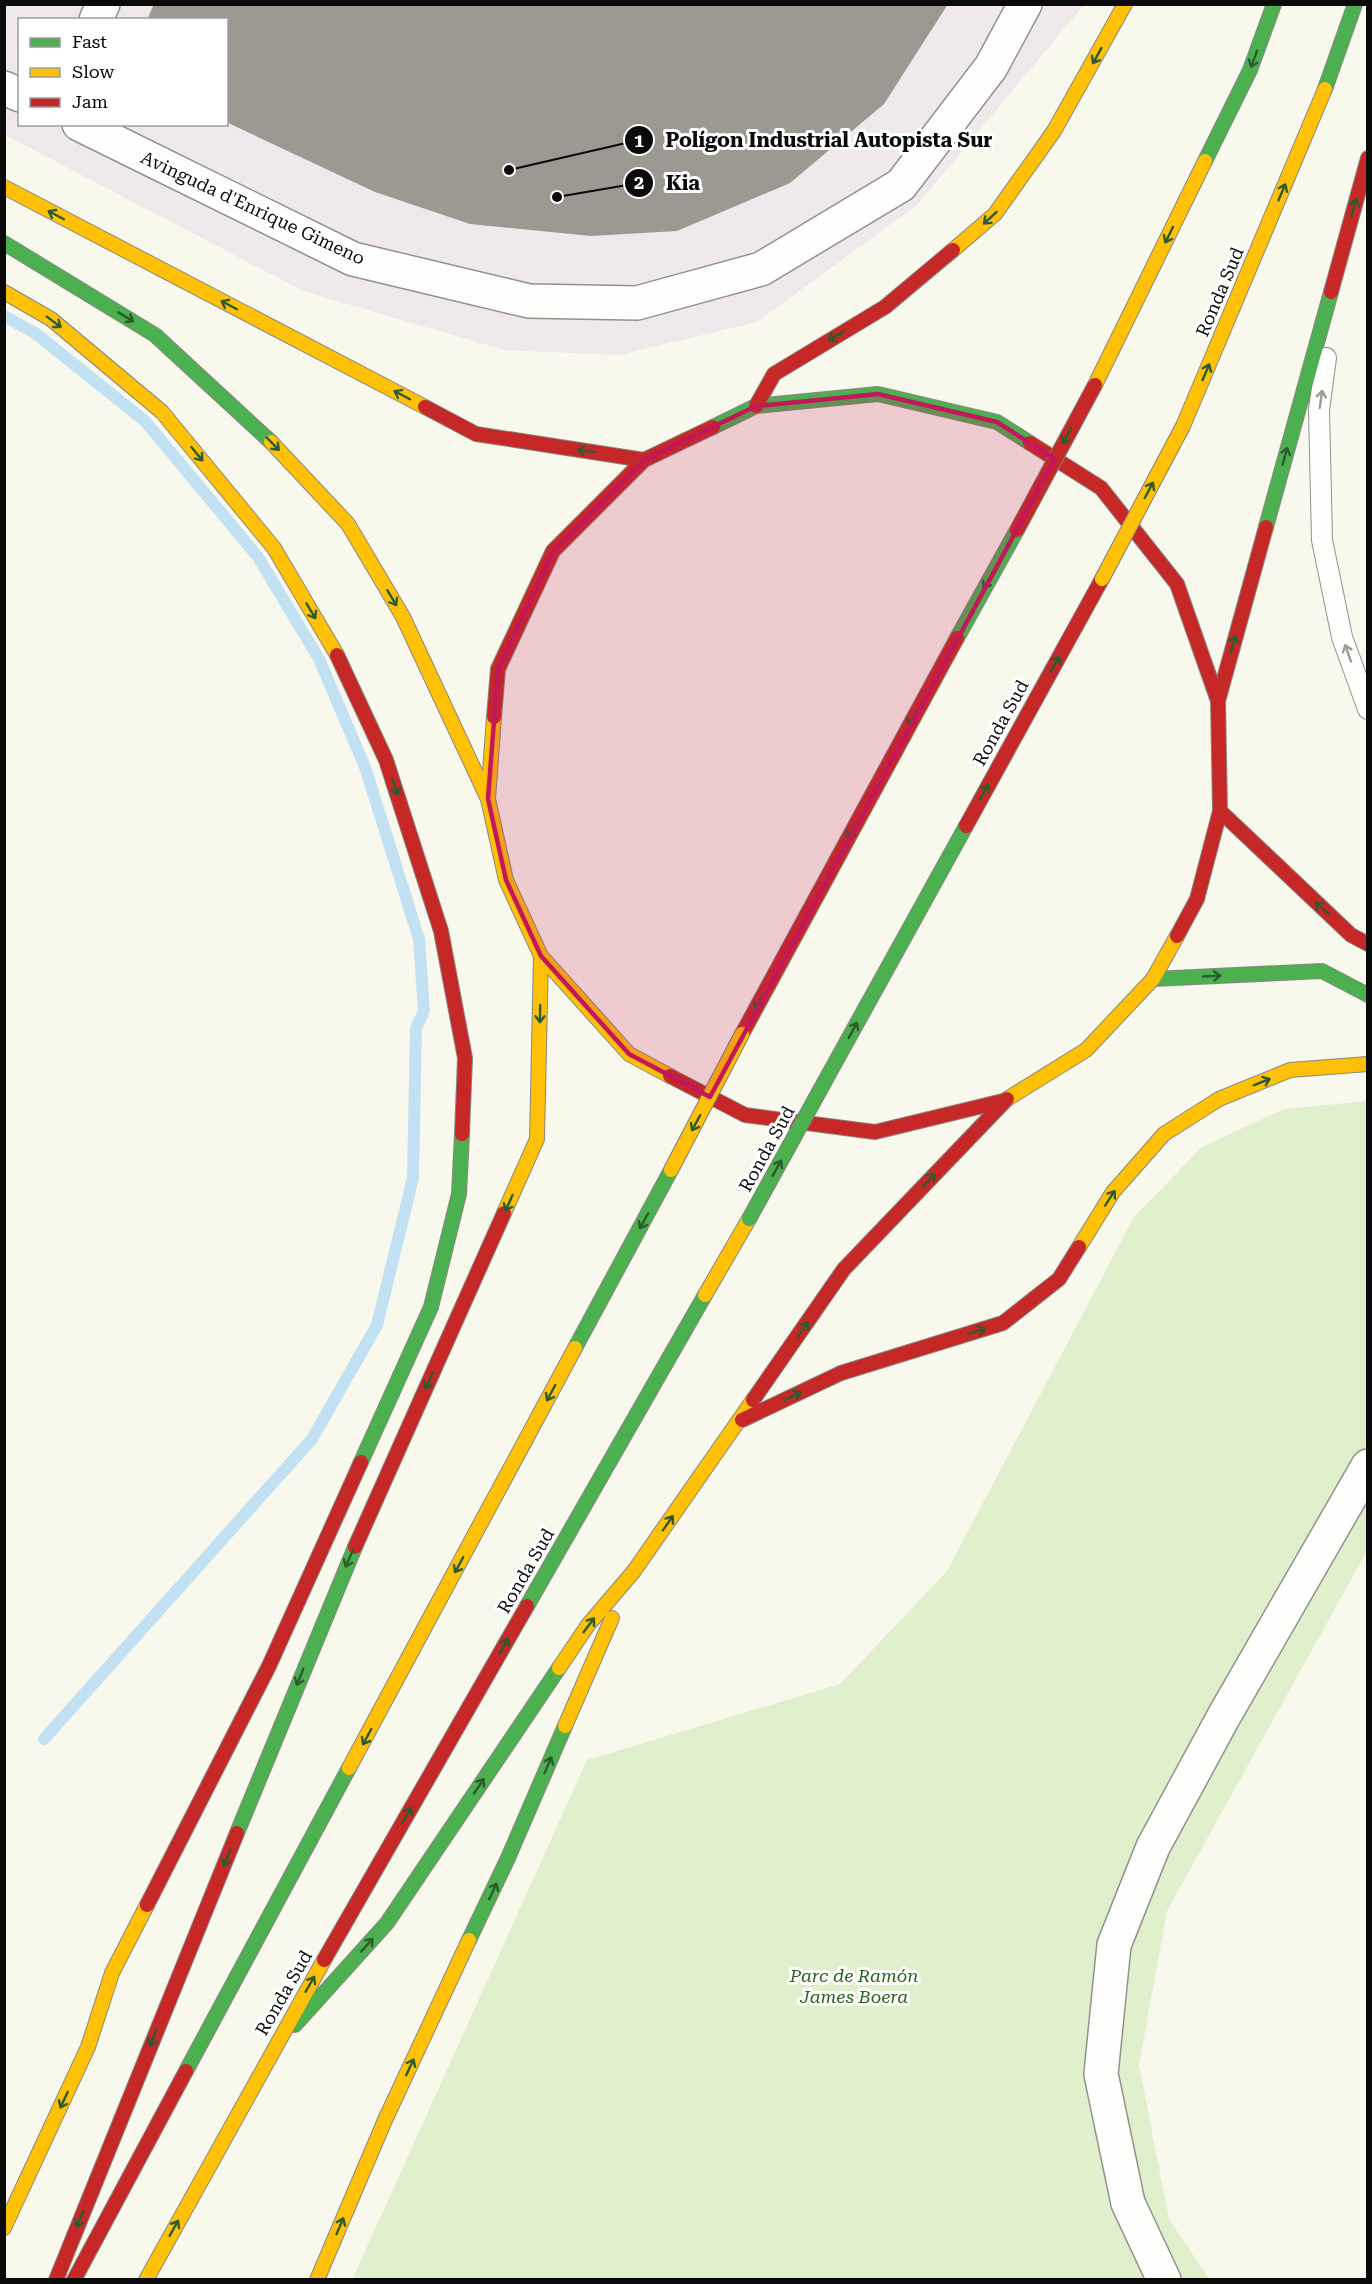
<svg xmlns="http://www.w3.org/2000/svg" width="1372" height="2284" viewBox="0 0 1372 2284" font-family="'Roboto Serif',serif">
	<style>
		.industrial { fill: #f0e9eb; fill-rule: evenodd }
		.green { fill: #e1f0cc }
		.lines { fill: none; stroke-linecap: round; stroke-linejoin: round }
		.stream { stroke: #c2e2f4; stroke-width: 12 }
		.building { fill: #9c9993 }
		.lane-casing { stroke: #92918c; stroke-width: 22 }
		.street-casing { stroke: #92918c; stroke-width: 36 }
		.fast-casing { stroke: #888883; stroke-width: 16 }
		.slow-casing { stroke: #888883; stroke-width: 16 }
		.jam-casing { stroke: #888883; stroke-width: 16 }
		.lane { stroke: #fefefc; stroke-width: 20 }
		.street { stroke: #fefefc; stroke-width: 33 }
		.fast { stroke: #4caf50; stroke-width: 14 }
		.slow { stroke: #ffc107; stroke-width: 14 }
		.jam { stroke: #c62828; stroke-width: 14 }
		.fast-bridge-casing { stroke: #7f7e7a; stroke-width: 16; stroke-linecap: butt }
		.slow-bridge-casing { stroke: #7f7e7a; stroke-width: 16; stroke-linecap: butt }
		.jam-bridge-casing { stroke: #7f7e7a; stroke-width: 16; stroke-linecap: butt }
		.fast-bridge { stroke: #4caf50; stroke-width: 14 }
		.slow-bridge { stroke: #ffc107; stroke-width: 14 }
		.jam-bridge { stroke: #c62828; stroke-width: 14 }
		.oneway { stroke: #2b5c2d }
		.oneway2 { stroke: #9c9c9b }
		.marked { fill: #c2185b; fill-opacity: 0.2; stroke: #c2185b; stroke-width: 4.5; stroke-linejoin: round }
		.labels { text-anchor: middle; stroke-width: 6; stroke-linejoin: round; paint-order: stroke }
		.street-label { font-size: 18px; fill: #0a0a0a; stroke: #fff }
		.park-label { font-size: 18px; font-style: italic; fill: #28621b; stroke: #fff }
		.leader { fill: none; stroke: #0a0a0a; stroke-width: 2 }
		.callout-dot { fill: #0a0a0a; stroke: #fff; stroke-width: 2 }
		.mark-label { font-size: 18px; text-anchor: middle; font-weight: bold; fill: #fff }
		.callout-label { font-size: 20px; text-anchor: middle; font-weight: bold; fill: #0a0a0a; stroke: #fff; stroke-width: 6; stroke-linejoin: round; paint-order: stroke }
	</style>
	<rect width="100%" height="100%" fill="#f9f8ed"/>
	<!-- industrial -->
	<path class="industrial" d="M4,5h1080l-167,200 -160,117 -138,33 -115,-5 -201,-59 -298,-156zM20,20h206v104h-206z"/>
	<!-- green -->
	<path class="green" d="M1367,1101v450l-200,360 -28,154 30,154 40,60 -857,1 235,-520 253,-76 107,-113 187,-354 68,-70 82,-38z"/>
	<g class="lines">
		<!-- stream -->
		<path class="stream" d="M4,316l31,17 110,88 113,136 61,102 46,108 54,172 5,72 -8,17 -3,150 -36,147 -65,114 -268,300"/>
	</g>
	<!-- building -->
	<path class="building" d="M154,4h794l-64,100 -94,79 -113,48 -86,5 -121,-12 -95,-32 -149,-70v-102h-79z"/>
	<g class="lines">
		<!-- lane casing -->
		<g class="lane-casing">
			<path id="lane" d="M1326,358l-7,52 3,130 20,97 26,72"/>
		</g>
		<!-- street casing -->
		<g class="street-casing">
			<g id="street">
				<path d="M96,20l7,-16"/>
				<path d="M4,88l16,7"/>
				<path d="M79,124l274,135 176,42 108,2 124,-34 140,-84 90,-118 34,-63"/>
				<path d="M1164,2280l-36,-77 -27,-129 13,-129 39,-98 71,-131 144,-250"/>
			</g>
		</g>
		<!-- fast casing -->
		<g class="fast-casing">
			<g id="fast">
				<path d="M1325,89l30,-85"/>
				<path d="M1205,161l45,-91 24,-66"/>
				<path d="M4,243l151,92 116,107"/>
				<path d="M713,427l43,-21 122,-12 119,28 33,21"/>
				<path d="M1266,527l65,-235"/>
				<path d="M957,638l60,-108"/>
				<path d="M1153,979l169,-8 46,24"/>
				<path d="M825,1081l141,-255"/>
				<path d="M575,1348l96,-178"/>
				<path d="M361,1462l70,-155 28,-113 3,-60"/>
				<path d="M527,1606l178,-311"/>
				<path d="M237,1833l118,-286"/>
				<path d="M469,1940l39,-82 57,-132"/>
				<path d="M295,2025l92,-102 172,-255"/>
				<path d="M186,2071l163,-303"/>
			</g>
		</g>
		<!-- slow casing -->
		<g class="slow-casing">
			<g id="slow">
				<path d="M4,187l421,220"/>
				<path d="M953,250l42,-36 59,-83 71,-127"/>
				<path d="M4,292l47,27 111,93 112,136 63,107"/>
				<path d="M1095,385l110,-224"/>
				<path d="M1183,426l142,-337"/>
				<path d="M271,442l77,82 55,93 84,180"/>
				<path d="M494,717l-6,82 18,81 35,76 88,98 41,22"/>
				<path d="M1007,1099l79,-49 67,-71 24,-43"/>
				<path d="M504,1213l33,-74 4,-183"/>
				<path d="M1079,1247l34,-55 51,-58 55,-35 71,-29 78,-6"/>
				<path d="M705,1295l44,-76"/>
				<path d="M559,1668l29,-43 46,-54 119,-171"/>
				<path d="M565,1726l47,-108"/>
				<path d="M349,1768l226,-420"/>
				<path d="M4,2228l84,-181 24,-74 35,-68"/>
				<path d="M146,2280l178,-320"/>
				<path d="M317,2280l68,-160 84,-180"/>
			</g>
		</g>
		<!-- jam casing -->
		<g class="jam-casing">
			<g id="jam">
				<path d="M1331,292l37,-134"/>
				<path d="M756,406l18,-32 111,-67 68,-57"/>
				<path d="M425,407l51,27 168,26"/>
				<path d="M1030,443l71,45 76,96 41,117"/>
				<path d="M337,655l49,105 55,171 24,127 -3,76"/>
				<path d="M494,717l4,-48 55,-118 91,-91 69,-33"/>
				<path d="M1220,811l131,124 17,9"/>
				<path d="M966,826l136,-247"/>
				<path d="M1177,936l20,-37 23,-88 -2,-110 48,-174"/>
				<path d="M742,1034l215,-396"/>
				<path d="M670,1076l75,39 130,17 128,-31"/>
				<path d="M753,1400l91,-131 163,-170"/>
				<path d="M742,1420l99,-47 162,-50 56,-44 20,-32"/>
				<path d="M355,1547l149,-334"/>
				<path d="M147,1905l122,-239 92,-204"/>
				<path d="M324,1960l203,-354"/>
				<path d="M56,2280l181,-447"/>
				<path d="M74,2280l112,-209"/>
			</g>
		</g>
		<!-- lane -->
		<use href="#lane" class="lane"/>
		<!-- street -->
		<use href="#street" class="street"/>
		<!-- fast -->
		<use href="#fast" class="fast"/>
		<!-- slow -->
		<use href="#slow" class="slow"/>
		<!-- jam -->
		<use href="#jam" class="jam"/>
		<!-- fast-bridge casing -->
		<g class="fast-bridge-casing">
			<path id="fast-bridge" d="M749,1219l76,-138"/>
		</g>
		<!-- slow-bridge casing -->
		<g class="slow-bridge-casing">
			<g id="slow-bridge">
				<path d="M1102,579l81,-153"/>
				<path d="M671,1170l71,-136"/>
			</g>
		</g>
		<!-- jam-bridge casing -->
		<g class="jam-bridge-casing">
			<path id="jam-bridge" d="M1017,530l78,-145"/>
		</g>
		<!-- fast-bridge -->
		<use href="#fast-bridge" class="fast-bridge"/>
		<!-- slow-bridge -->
		<use href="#slow-bridge" class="slow-bridge"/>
		<!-- jam-bridge -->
		<use href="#jam-bridge" class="jam-bridge"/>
	</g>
	<!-- one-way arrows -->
	<defs><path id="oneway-shaft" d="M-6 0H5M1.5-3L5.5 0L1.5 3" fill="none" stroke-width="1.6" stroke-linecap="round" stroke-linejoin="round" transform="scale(1.5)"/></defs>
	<g class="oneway">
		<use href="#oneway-shaft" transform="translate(1097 56) rotate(119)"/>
		<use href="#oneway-shaft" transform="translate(1254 59) rotate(110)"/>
		<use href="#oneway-shaft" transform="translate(1282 192) rotate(-67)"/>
		<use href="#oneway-shaft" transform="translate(1354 207) rotate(-75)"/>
		<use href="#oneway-shaft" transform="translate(56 215) rotate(-152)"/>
		<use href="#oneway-shaft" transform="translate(990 218) rotate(137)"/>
		<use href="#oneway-shaft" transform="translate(1169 235) rotate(116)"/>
		<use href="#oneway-shaft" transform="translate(229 305) rotate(-152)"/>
		<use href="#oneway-shaft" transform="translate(126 317) rotate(31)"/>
		<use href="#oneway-shaft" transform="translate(54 322) rotate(37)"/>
		<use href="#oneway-shaft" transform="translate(836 336) rotate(149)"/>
		<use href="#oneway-shaft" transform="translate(1206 372) rotate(-67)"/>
		<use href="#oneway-shaft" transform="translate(402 395) rotate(-152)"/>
		<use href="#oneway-shaft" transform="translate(1067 436) rotate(118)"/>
		<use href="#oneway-shaft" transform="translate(273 444) rotate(46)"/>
		<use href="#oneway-shaft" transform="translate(586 451) rotate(-171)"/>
		<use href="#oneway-shaft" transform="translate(197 454) rotate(51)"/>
		<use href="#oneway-shaft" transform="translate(1285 456) rotate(-74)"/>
		<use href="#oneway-shaft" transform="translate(1149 490) rotate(-62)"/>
		<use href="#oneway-shaft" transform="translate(988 581) rotate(119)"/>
		<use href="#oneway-shaft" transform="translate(392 598) rotate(59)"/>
		<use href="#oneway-shaft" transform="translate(311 611) rotate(59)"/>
		<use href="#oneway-shaft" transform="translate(1233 644) rotate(-75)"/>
		<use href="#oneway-shaft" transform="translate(1055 664) rotate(-61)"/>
		<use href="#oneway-shaft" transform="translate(913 718) rotate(119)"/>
		<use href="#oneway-shaft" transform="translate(395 787) rotate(72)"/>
		<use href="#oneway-shaft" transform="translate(984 792) rotate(-61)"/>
		<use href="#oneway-shaft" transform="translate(852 831) rotate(118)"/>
		<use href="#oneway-shaft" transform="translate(1322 908) rotate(-137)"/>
		<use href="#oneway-shaft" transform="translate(1212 976) rotate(-3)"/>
		<use href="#oneway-shaft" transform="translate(759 1002) rotate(118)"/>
		<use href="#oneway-shaft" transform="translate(540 1014) rotate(91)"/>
		<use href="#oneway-shaft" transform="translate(853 1030) rotate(-61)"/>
		<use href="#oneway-shaft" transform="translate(1262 1082) rotate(-22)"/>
		<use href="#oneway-shaft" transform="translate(696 1123) rotate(118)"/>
		<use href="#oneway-shaft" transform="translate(777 1168) rotate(-61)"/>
		<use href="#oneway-shaft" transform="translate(929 1180) rotate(-47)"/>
		<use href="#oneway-shaft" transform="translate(1110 1198) rotate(-57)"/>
		<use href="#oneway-shaft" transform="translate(509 1203) rotate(114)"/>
		<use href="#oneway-shaft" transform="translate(644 1221) rotate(118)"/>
		<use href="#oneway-shaft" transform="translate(803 1329) rotate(-55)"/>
		<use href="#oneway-shaft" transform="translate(977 1331) rotate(-17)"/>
		<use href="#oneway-shaft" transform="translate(429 1381) rotate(114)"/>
		<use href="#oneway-shaft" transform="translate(551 1393) rotate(118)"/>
		<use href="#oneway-shaft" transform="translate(793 1396) rotate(-25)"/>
		<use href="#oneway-shaft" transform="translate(668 1523) rotate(-55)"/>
		<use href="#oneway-shaft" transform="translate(349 1559) rotate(114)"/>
		<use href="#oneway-shaft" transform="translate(459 1565) rotate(118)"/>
		<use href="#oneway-shaft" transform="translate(589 1625) rotate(-53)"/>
		<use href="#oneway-shaft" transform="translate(504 1646) rotate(-60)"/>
		<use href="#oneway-shaft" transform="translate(300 1677) rotate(112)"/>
		<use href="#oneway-shaft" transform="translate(367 1737) rotate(118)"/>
		<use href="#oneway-shaft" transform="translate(548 1765) rotate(-67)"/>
		<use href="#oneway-shaft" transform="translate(479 1786) rotate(-56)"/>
		<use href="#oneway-shaft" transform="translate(407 1815) rotate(-60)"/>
		<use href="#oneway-shaft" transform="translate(227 1858) rotate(112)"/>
		<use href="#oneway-shaft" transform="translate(493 1891) rotate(-65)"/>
		<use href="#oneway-shaft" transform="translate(367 1945) rotate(-48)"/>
		<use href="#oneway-shaft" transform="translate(310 1984) rotate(-60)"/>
		<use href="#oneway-shaft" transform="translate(153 2038) rotate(112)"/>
		<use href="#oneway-shaft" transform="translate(410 2067) rotate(-65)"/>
		<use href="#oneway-shaft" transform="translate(64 2100) rotate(115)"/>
		<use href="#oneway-shaft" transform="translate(80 2219) rotate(112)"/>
		<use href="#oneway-shaft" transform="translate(340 2226) rotate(-67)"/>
		<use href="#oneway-shaft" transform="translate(174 2228) rotate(-61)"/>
	</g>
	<g class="oneway2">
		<use href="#oneway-shaft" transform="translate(1321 399) rotate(-82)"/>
		<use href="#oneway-shaft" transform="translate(1348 653) rotate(-109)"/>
	</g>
	<!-- marked area -->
	<path class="marked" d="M878,394l119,28 58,37 -345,638 -81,-43 -88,-98 -35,-76 -18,-81 10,-130 55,-118 91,-91 112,-54z"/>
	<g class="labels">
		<!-- street labels -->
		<g class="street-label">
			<text transform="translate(253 208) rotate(25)" y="6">Avinguda d'Enrique Gimeno</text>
			<text transform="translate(1220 292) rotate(-67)" y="6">Ronda Sud</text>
			<text transform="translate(1001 723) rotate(-61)" y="6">Ronda Sud</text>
			<text transform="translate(767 1149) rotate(-61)" y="6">Ronda Sud</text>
			<text transform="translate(526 1571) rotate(-60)" y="6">Ronda Sud</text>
			<text transform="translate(284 1993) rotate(-60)" y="6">Ronda Sud</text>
		</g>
		<!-- park labels -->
		<g class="park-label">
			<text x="854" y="1982">Parc de Ramón<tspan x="854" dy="21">James Boera</tspan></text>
		</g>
	</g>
	<!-- callouts -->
	<path class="leader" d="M509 170L639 140M557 197L639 183"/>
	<g class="callout-dot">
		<circle cx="509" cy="170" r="6"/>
		<circle cx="557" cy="197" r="6"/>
		<circle cx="639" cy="140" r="15"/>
		<circle cx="639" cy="183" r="15"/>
	</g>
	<g class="mark-label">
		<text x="639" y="147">1</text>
		<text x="639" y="189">2</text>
	</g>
	<g class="callout-label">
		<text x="829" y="147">Polígon Industrial Autopista Sur</text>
		<text x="683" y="190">Kia</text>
	</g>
	<!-- border -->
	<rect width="1372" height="2284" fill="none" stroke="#0a0a0a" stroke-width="12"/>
	<!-- legend -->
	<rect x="18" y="18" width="210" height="108" fill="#ffffff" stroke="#9d9d9d" stroke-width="1.5"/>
	<rect x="30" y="38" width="30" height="9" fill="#4caf50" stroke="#9d9d9d" stroke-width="1.5"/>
	<text x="72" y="48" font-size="18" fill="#0a0a0a">Fast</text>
	<rect x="30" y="68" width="30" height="9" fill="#ffc107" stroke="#9d9d9d" stroke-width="1.5"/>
	<text x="72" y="78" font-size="18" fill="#0a0a0a">Slow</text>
	<rect x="30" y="98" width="30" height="9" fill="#c62828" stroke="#9d9d9d" stroke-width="1.5"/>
	<text x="72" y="108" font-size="18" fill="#0a0a0a">Jam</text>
</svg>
